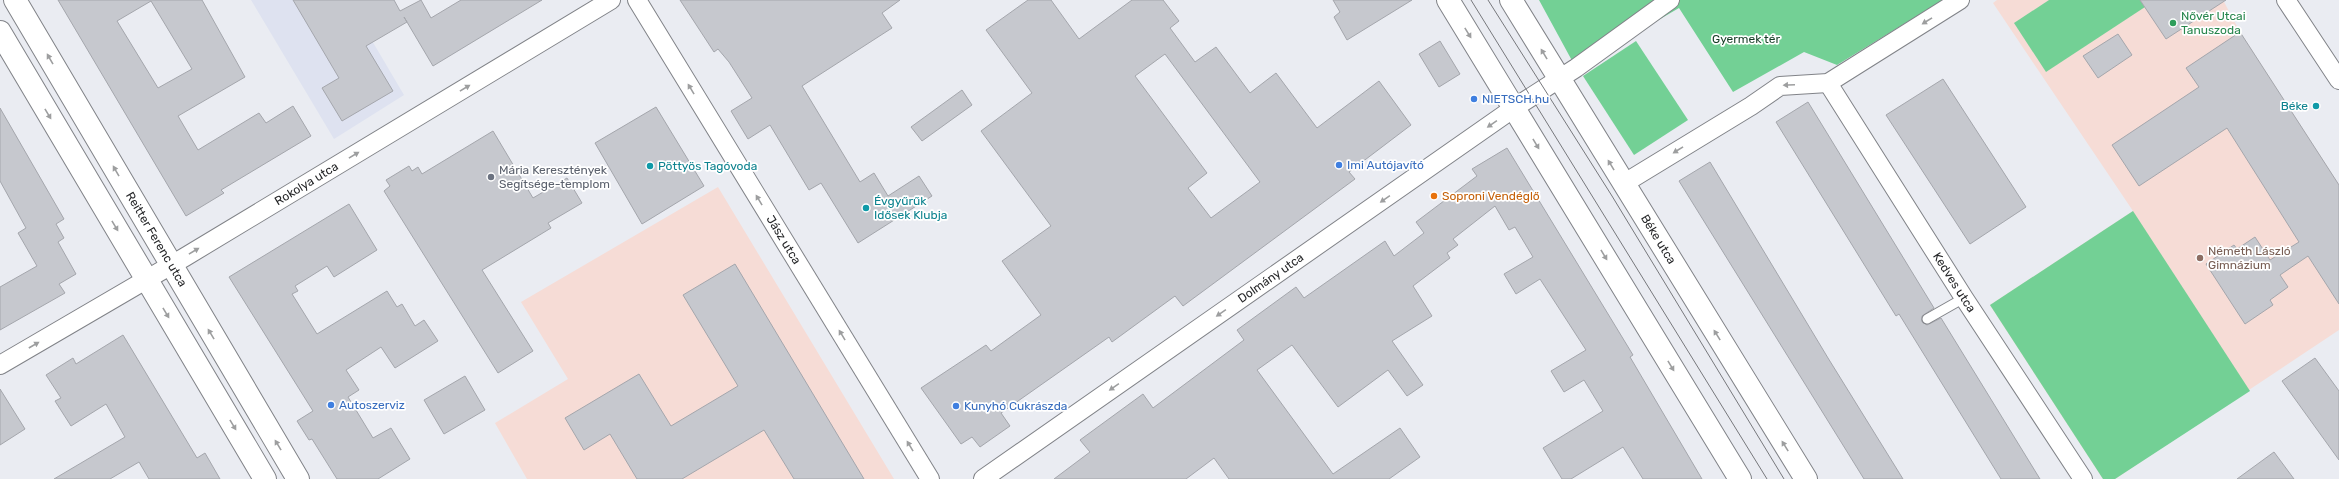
<svg xmlns="http://www.w3.org/2000/svg" width="2339" height="479" viewBox="0 0 2339 479" font-family="Rubik,sans-serif">
	<style>
		.built { fill: #dee2f0 }
		.education { fill: #f6dcd6 }
		.green { fill: #73d095 }
		.building { fill: #c6c8ce; stroke: #a4a6ac; fill-rule: evenodd }
		.lines { fill: none; stroke-linecap: round; stroke-linejoin: round }
		.lane-casing { stroke: #818388; stroke-width: 11 }
		.street-casing { stroke: #818388; stroke-width: 20 }
		.secondary-casing { stroke: #818388; stroke-width: 24 }
		.lane { stroke: #fff; stroke-width: 9 }
		.street { stroke: #fff; stroke-width: 18 }
		.secondary { stroke: #fff; stroke-width: 22 }
		.tram { stroke: #77787c; stroke-width: 1 }
		.oneway { fill: #9d9e9f }
		.leisure-dot { fill: #2e9e5b; stroke: #fff; stroke-width: 1.5 }
		.shop-dot { fill: #3f7fe0; stroke: #fff; stroke-width: 1.5 }
		.culture-dot { fill: #0f9aa8; stroke: #fff; stroke-width: 1.5 }
		.worship-dot { fill: #6b7280; stroke: #fff; stroke-width: 1.5 }
		.food-dot { fill: #e8710a; stroke: #fff; stroke-width: 1.5 }
		.education-dot { fill: #8d6e63; stroke: #fff; stroke-width: 1.5 }
		.labels { text-anchor: middle; stroke-width: 3.5; stroke-linejoin: round; paint-order: stroke }
		.leisure-label { font-size: 12px; fill: #27864d; stroke: #fff; text-anchor: start }
		.park-label { font-size: 12px; fill: #163e26; stroke: #fff }
		.shop-label { font-size: 12px; fill: #366cbe; stroke: #fff; text-anchor: start }
		.culture-label { font-size: 12px; fill: #0d838f; stroke: #fff; text-anchor: start }
		.worship-label { font-size: 12px; fill: #5b616d; stroke: #fff; text-anchor: start }
		.street-label { font-size: 12px; fill: #262729; stroke: #fff }
		.food-label { font-size: 12px; fill: #c56008; stroke: #fff; text-anchor: start }
		.education-label { font-size: 12px; fill: #785e54; stroke: #fff; text-anchor: start }
	</style>
	<rect width="100%" height="100%" fill="#eaecf2"/>
	<!-- built -->
	<path class="built" d="M251,0h97l56,95 -70,44z"/>
	<!-- education -->
	<g class="education">
		<path d="M1997,0h226l17,32 99,153v145l-224,149h-12l-113,-174 143,-94 -140,-208z"/>
		<path d="M718,187l176,292h-367l-32,-56 73,-44 -47,-77z"/>
	</g>
	<!-- green -->
	<g class="green">
		<path d="M1539,0h404l-106,65 -33,-13 -71,40 -54,-84 -103,60z"/>
		<path d="M2049,0h91l5,7 -99,65 -32,-49z"/>
		<path d="M1636,41l52,79 -54,35 -51,-79z"/>
		<path d="M2133,211l117,180 -135,88h-12l-113,-174z"/>
	</g>
	<!-- building -->
	<g class="building">
		<path d="M58,0h144l43,77 -67,39 20,34 61,-37 7,10 27,-17 18,30 -90,54 3,3 -38,23zM151,1l41,68 -34,19 -41,-67z"/>
		<path d="M293,0h101l6,11 21,-11 10,18 30,-18h81l-109,66 -29,-49 3,5 -41,24 27,45 -51,30 -20,-33 17,-10z"/>
		<path d="M680,0h220l-18,13 10,15 -90,58 58,96 14,-9 14,23 31,-20 13,20 -74,47 -37,-60 -12,7 -39,-65 -22,14 -17,-28 21,-13 -23,-36 -11,-13 -4,3z"/>
		<path d="M1028,0h23l28,39 53,-39h31l16,21 -9,7 25,34 21,-15 34,46 26,-20 41,55 62,-47 32,44 -62,47 6,7 -172,127 -8,-10 -63,46 -3,-5 -108,76 9,13 -30,21 -8,-10 -11,7 -40,-56 65,-43 5,6 50,-36 -39,-54 49,-35 -70,-95 51,-38 -46,-63zM1165,54l95,128 -49,36 -23,-30 19,-15 -72,-97z"/>
		<path d="M1333,0h79l-65,40 -13,-23 6,-5z"/>
		<path d="M2140,0h86l-60,39z"/>
		<path d="M2240,32l99,153v119l-31,-48 -28,19 8,12 -18,13 3,5 -28,19 -39,-60 28,-19 3,4 18,-12 15,23 29,-18 -72,-114 -88,58 -27,-41 87,-58 -13,-19z"/>
		<path d="M2118,34l14,21 -34,23 -15,-22z"/>
		<path d="M1440,41l20,33 -21,13 -20,-33z"/>
		<path d="M1943,79l83,128 -56,37 -84,-129z"/>
		<path d="M962,90l10,15 -50,36 -11,-14z"/>
		<path d="M1808,102l126,206 -12,8v6l5,3 14,-7 99,161h-39l-102,-165 -3,2 -120,-194z"/>
		<path d="M656,107l48,79 -62,38 -47,-81z"/>
		<path d="M0,108l64,111 -8,5 8,14 -6,4 18,32 -17,10 6,9 -65,37v-43l37,-21 -19,-33 8,-5 -26,-47z"/>
		<path d="M493,131l40,67 34,-20 15,25 -34,20 3,5 -69,42 51,81 -35,22 -114,-182 6,-5 -4,-6 23,-14 3,5 6,-4 4,7z"/>
		<path d="M1507,148l126,207 -3,2 72,122h-59l-20,-32 -52,32h-9l-19,-31 60,-37 -19,-31 -20,12 -13,-21 35,-21 -46,-71 -24,15 -12,-20 29,-17 -18,-30 -6,3 -14,-24 -42,33 5,6 -11,8 3,5 -37,28 19,30 -40,25 31,44 -16,11 -19,-26 -50,37 -46,-62 -35,25 76,104 67,-46 20,29 -31,22h-160l-15,-21 -28,21h-132l36,-27 -10,-12 63,-46 10,14 91,-68 -7,-10 59,-43 8,11 81,-57 9,15 30,-23 -8,-11 61,-46 -5,-7z"/>
		<path d="M1710,162l118,196 75,121h-39l-185,-298z"/>
		<path d="M349,204l28,46 -43,27 -7,-11 -32,20 3,5 -6,3 25,40 70,-43 10,16 5,-3 13,22 9,-6 14,21 -43,27 -14,-21 -35,23 13,20 -11,7 25,41 18,-10 19,31 -32,20h-41l-25,-40 -3,1 -12,-19 16,-10 -84,-134z"/>
		<path d="M735,264l129,215h-70l-30,-49 -82,49h-45l-27,-45 -26,16 -19,-32 74,-44 32,52 67,-40 -55,-91z"/>
		<path d="M123,335l74,123 8,-5 15,26h-71l-10,-17 -29,17h-56l71,-42 -19,-33 -35,22 -16,-25 6,-3 -15,-23 27,-17 3,6z"/>
		<path d="M2315,358l24,33v69l-57,-79z"/>
		<path d="M465,376l20,34 -41,24 -20,-34z"/>
		<path d="M0,389l25,40 -25,16z"/>
		<path d="M2274,452l20,27h-57z"/>
	</g>
	<g class="lines">
		<!-- lane casing -->
		<g class="lane-casing">
			<path id="lane" d="M1927,319l37,-21"/>
		</g>
		<!-- street casing -->
		<g class="street-casing">
			<g id="street">
				<path id="s1" d="M637,0l293,479"/>
				<path d="M2286,0l53,80"/>
				<path id="s2" d="M1828,83l136,215 119,181"/>
				<path d="M1623,184l128,-78 29,-20 48,-3 132,-83"/>
				<path id="s3" d="M0,365l185,-108 426,-257"/>
				<path id="s4" d="M983,479l531,-371 62,-40 94,-68"/>
			</g>
		</g>
		<!-- secondary casing -->
		<g class="secondary-casing">
			<g id="secondary">
				<path id="s5" d="M15,0l283,479"/>
				<path d="M1448,0l292,479"/>
				<path id="s6" d="M1511,0l295,479"/>
				<path d="M0,32l265,447"/>
			</g>
		</g>
		<!-- lane -->
		<use href="#lane" class="lane"/>
		<!-- street -->
		<use href="#street" class="street"/>
		<!-- secondary -->
		<use href="#secondary" class="secondary"/>
		<!-- tram -->
		<g class="tram">
			<path d="M1471,0l296,479"/>
			<path d="M1488,0l124,196 172,283"/>
		</g>
	</g>
	<!-- one-way arrows -->
	<defs><path id="oneway-solid" d="M-6-.8H1V-3.2L6.5 0L1 3.2V.8H-6Z"/></defs>
	<g class="oneway">
		<use href="#oneway-solid" transform="translate(1927 21) rotate(148)"/>
		<use href="#oneway-solid" transform="translate(1468 33) rotate(58)"/>
		<use href="#oneway-solid" transform="translate(1544 54) rotate(-121)"/>
		<use href="#oneway-solid" transform="translate(50 59) rotate(-120)"/>
		<use href="#oneway-solid" transform="translate(1789 85) rotate(177)"/>
		<use href="#oneway-solid" transform="translate(465 88) rotate(-31)"/>
		<use href="#oneway-solid" transform="translate(691 89) rotate(-121)"/>
		<use href="#oneway-solid" transform="translate(48 114) rotate(59)"/>
		<use href="#oneway-solid" transform="translate(1492 124) rotate(145)"/>
		<use href="#oneway-solid" transform="translate(1536 144) rotate(59)"/>
		<use href="#oneway-solid" transform="translate(1678 150) rotate(148)"/>
		<use href="#oneway-solid" transform="translate(354 155) rotate(-31)"/>
		<use href="#oneway-solid" transform="translate(1611 165) rotate(-121)"/>
		<use href="#oneway-solid" transform="translate(116 171) rotate(-120)"/>
		<use href="#oneway-solid" transform="translate(1385 199) rotate(145)"/>
		<use href="#oneway-solid" transform="translate(759 200) rotate(-121)"/>
		<use href="#oneway-solid" transform="translate(115 226) rotate(59)"/>
		<use href="#oneway-solid" transform="translate(194 251) rotate(-31)"/>
		<use href="#oneway-solid" transform="translate(1604 255) rotate(59)"/>
		<use href="#oneway-solid" transform="translate(166 313) rotate(59)"/>
		<use href="#oneway-solid" transform="translate(1221 313) rotate(145)"/>
		<use href="#oneway-solid" transform="translate(211 334) rotate(-121)"/>
		<use href="#oneway-solid" transform="translate(842 335) rotate(-121)"/>
		<use href="#oneway-solid" transform="translate(1717 335) rotate(-122)"/>
		<use href="#oneway-solid" transform="translate(34 345) rotate(-30)"/>
		<use href="#oneway-solid" transform="translate(1671 366) rotate(59)"/>
		<use href="#oneway-solid" transform="translate(1114 387) rotate(145)"/>
		<use href="#oneway-solid" transform="translate(233 425) rotate(59)"/>
		<use href="#oneway-solid" transform="translate(278 445) rotate(-121)"/>
		<use href="#oneway-solid" transform="translate(910 446) rotate(-121)"/>
		<use href="#oneway-solid" transform="translate(1785 446) rotate(-122)"/>
	</g>
	<!-- markers -->
	<circle class="leisure-dot" cx="2173" cy="23" r="4"/>
	<g class="shop-dot">
		<circle cx="1474" cy="99" r="4"/>
		<circle cx="1339" cy="165" r="4"/>
		<circle cx="331" cy="405" r="4"/>
		<circle cx="956" cy="406" r="4"/>
	</g>
	<g class="culture-dot">
		<circle cx="2316" cy="106" r="4"/>
		<circle cx="650" cy="166" r="4"/>
		<circle cx="866" cy="208" r="4"/>
	</g>
	<circle class="worship-dot" cx="491" cy="177" r="4"/>
	<circle class="food-dot" cx="1434" cy="196" r="4"/>
	<circle class="education-dot" cx="2200" cy="258" r="4"/>
	<g class="labels">
		<!-- leisure labels -->
		<g class="leisure-label">
			<text x="2181" y="20">Nővér Utcai<tspan x="2181" dy="14">Tanuszoda</tspan></text>
		</g>
		<!-- park labels -->
		<g class="park-label">
			<text x="1746" y="43">Gyermek tér</text>
		</g>
		<!-- shop labels -->
		<g class="shop-label">
			<text x="1482" y="103">NIETSCH.hu</text>
			<text x="1347" y="169">Imi Autójavító</text>
			<text x="339" y="409">Autoszerviz</text>
			<text x="964" y="410">Kunyhó Cukrászda</text>
		</g>
		<!-- culture labels -->
		<g class="culture-label">
			<text x="2308" y="110" text-anchor="end">Béke</text>
			<text x="658" y="170">Pöttyös Tagóvoda</text>
			<text x="874" y="205">Évgyűrűk<tspan x="874" dy="14">Idősek Klubja</tspan></text>
		</g>
		<!-- worship labels -->
		<g class="worship-label">
			<text x="499" y="174">Mária Keresztények<tspan x="499" dy="14">Segítsége-templom</tspan></text>
		</g>
		<!-- street labels -->
		<g class="street-label">
			<text dy="4" stroke="none"><textPath href="#s3" startOffset="356">Rokolya utca</textPath></text>
			<text dy="4" stroke="none"><textPath href="#s5" startOffset="278">Reitter Ferenc utca</textPath></text>
			<text dy="4" stroke="none"><textPath href="#s1" startOffset="281">Jász utca</textPath></text>
			<text dy="4" stroke="none"><textPath href="#s6" startOffset="281">Béke utca</textPath></text>
			<text dy="4" stroke="none"><textPath href="#s4" startOffset="351">Dolmány utca</textPath></text>
			<text dy="4" stroke="none"><textPath href="#s2" startOffset="236">Kedves utca</textPath></text>
		</g>
		<!-- food labels -->
		<g class="food-label">
			<text x="1442" y="200">Soproni Vendéglő</text>
		</g>
		<!-- education labels -->
		<g class="education-label">
			<text x="2208" y="255">Németh László<tspan x="2208" dy="14">Gimnázium</tspan></text>
		</g>
	</g>
</svg>
